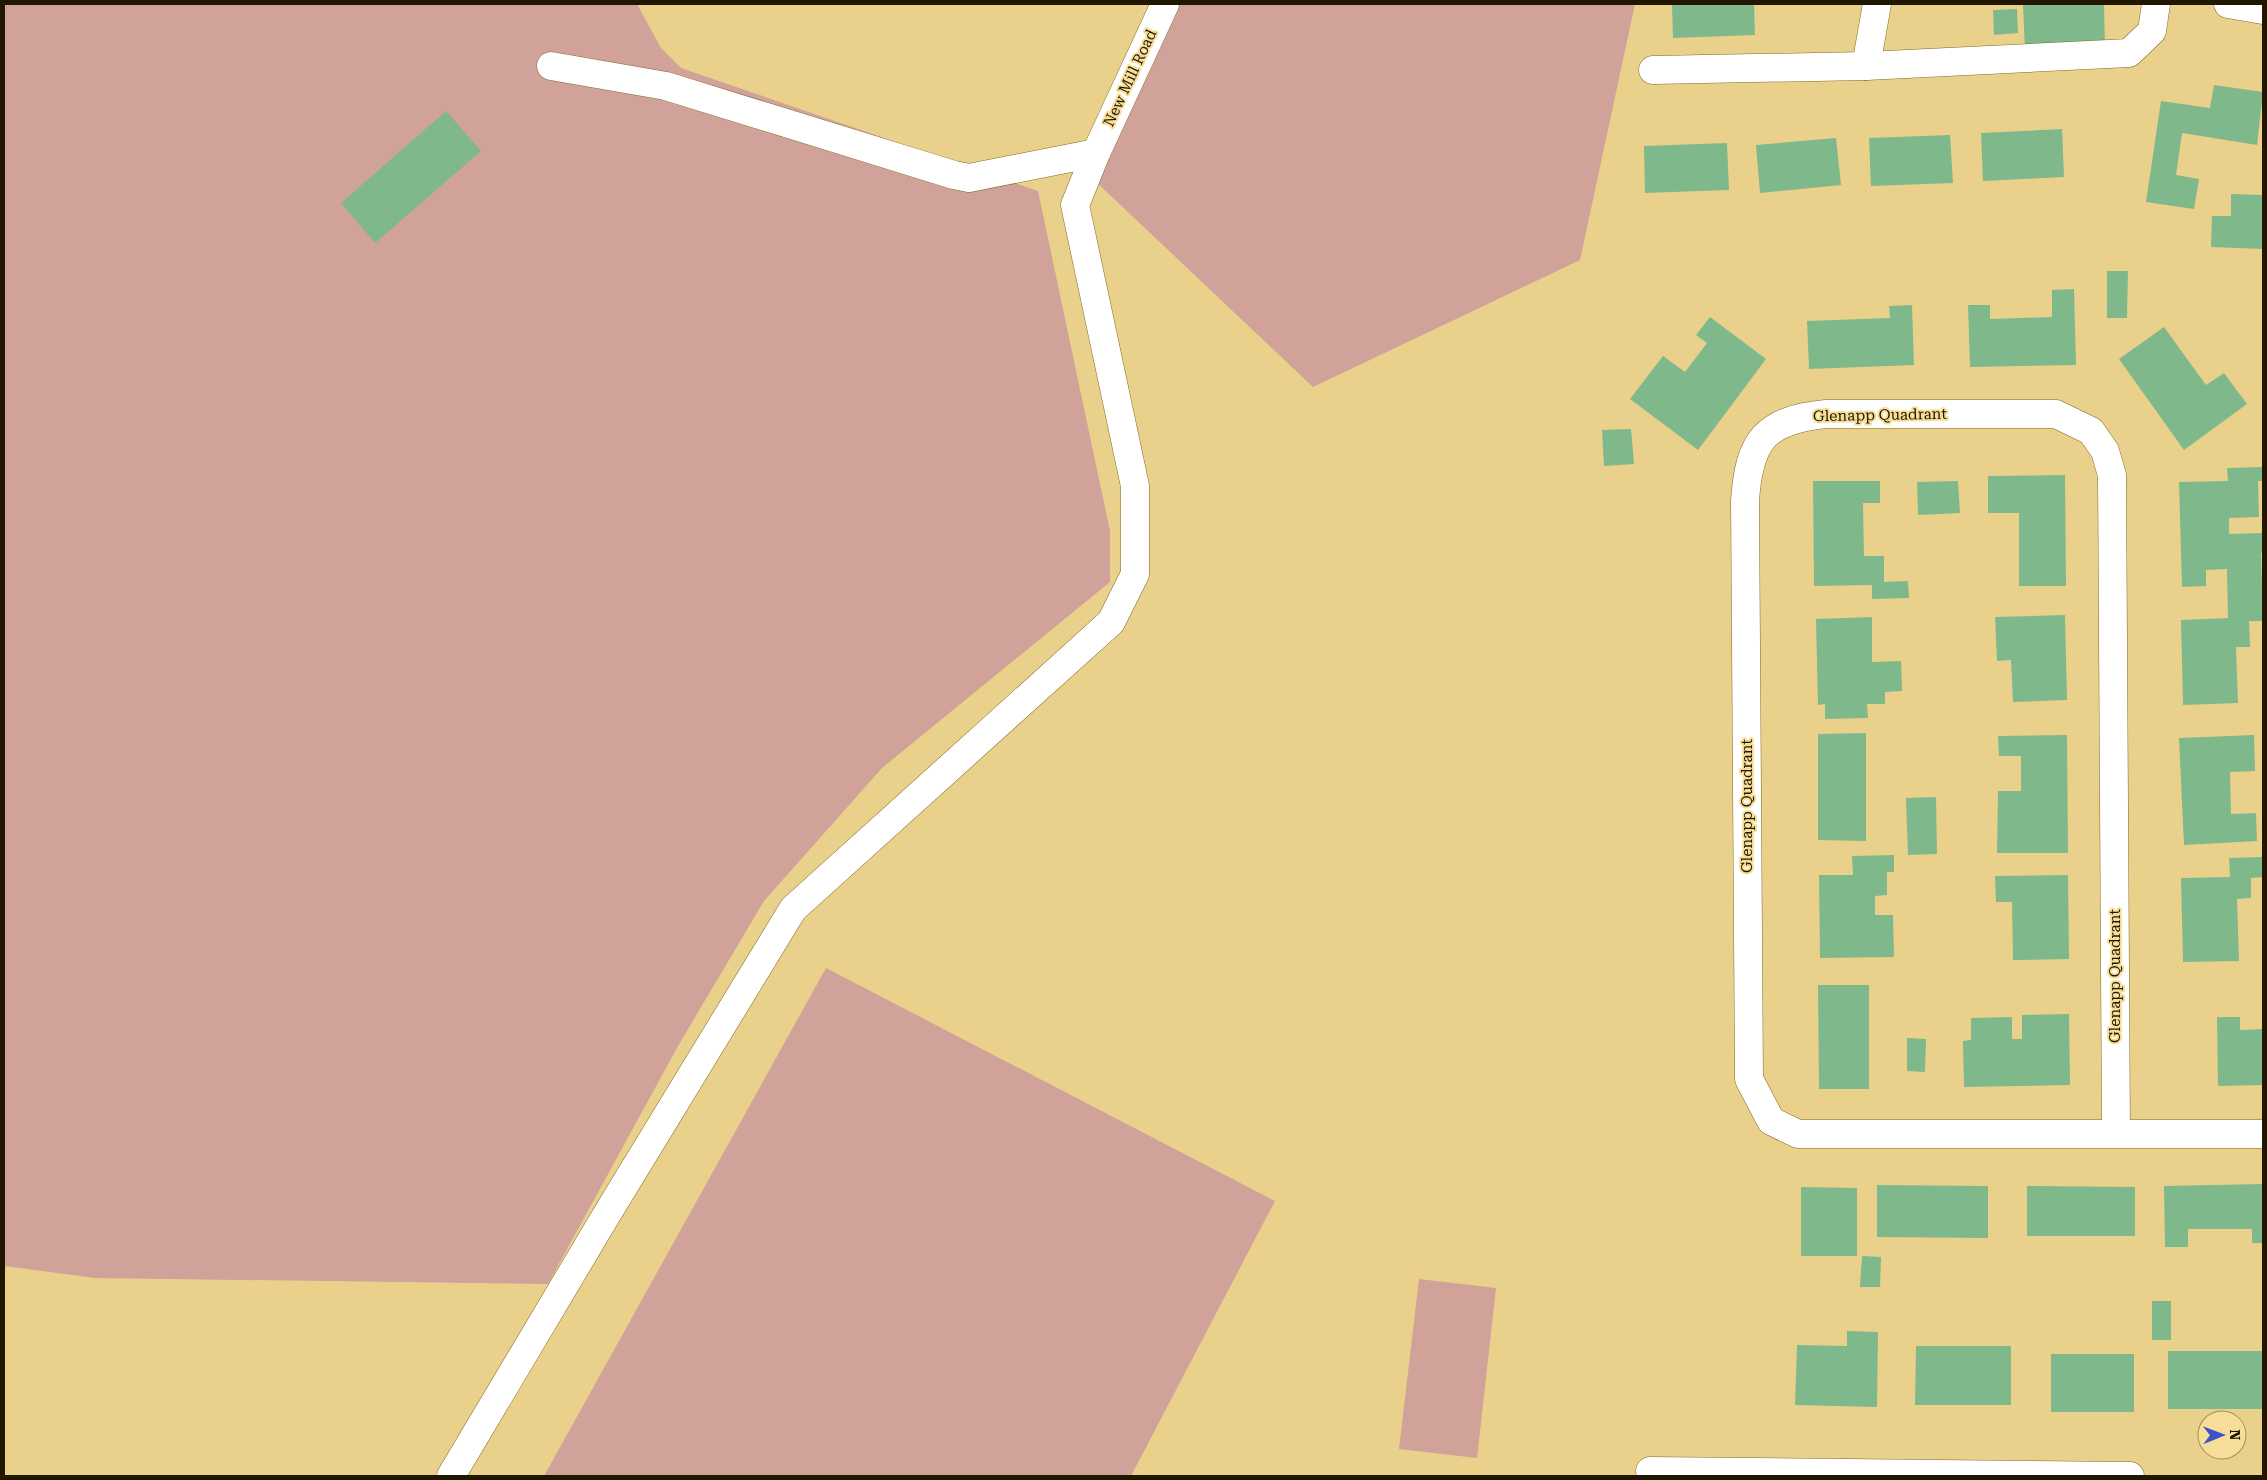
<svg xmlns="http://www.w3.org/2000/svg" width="2267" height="1480" viewBox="0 0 2267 1480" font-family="'Roboto Serif',serif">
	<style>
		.green { fill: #d0a29a }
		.building { fill: #7fb88b }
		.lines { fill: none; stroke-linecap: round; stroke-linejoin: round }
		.minor-casing { stroke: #826a23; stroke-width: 29 }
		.minor { stroke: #fff; stroke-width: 28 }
		.labels { text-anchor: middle; stroke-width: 4; stroke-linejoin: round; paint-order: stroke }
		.street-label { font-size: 15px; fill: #211700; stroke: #f7de98 }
	</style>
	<rect width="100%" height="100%" fill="#ead18b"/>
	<!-- green -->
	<g class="green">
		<path d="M4,4h633l24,44 20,20 357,123 72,340v51l-228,186 -118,133 -86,145 -130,238 -453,-6 -91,-12z"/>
		<path d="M1177,4h458l-55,256 -267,127 -220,-208z"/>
		<path d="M826,968l449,233 -144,275h-587z"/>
		<path d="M1419,1279l77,9 -19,170 -78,-9z"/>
	</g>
	<!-- building -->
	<g class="building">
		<path d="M1672,4h82l1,31 -82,3z"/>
		<path d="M2023,4h81l1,44 -80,2z"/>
		<path d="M2017,9l1,24 -24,2 -1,-25z"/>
		<path d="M2214,85l49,7 -6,53 -75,-12 -6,42 23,4 -5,30 -48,-7 15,-101 49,7z"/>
		<path d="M446,111l35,40 -106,92 -34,-40z"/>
		<path d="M2062,129l2,48 -81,4 -2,-48z"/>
		<path d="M1950,135l3,48 -82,3 -2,-48z"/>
		<path d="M1836,138l5,47 -81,8 -4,-48z"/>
		<path d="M1727,143l2,47 -84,3 -1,-47z"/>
		<path d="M2231,194l32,1v54l-52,-2 1,-31h19z"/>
		<path d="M2107,271h21l-1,47h-20z"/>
		<path d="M2074,289l2,76 -106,2 -2,-62h22v14l62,-2v-27z"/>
		<path d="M1912,305l2,60 -105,4 -2,-48 83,-3 -1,-12z"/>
		<path d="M1710,317l56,42 -68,91 -68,-51 33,-43 22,16 22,-29 -11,-8z"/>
		<path d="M2164,327l42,58 18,-12 23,31 -63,46 -65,-91z"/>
		<path d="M1631,429l3,35 -30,2 -2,-36z"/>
		<path d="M2263,467v14h-5l1,36 -30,1v16l34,-1v20h-2l2,68h-14l1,26h-14l2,56 -55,2 -2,-85 47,-2 -1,-49 -21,1v16l-24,1 -3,-105 49,-1 -1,-13z"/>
		<path d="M2065,475l1,111h-47v-73h-31v-37z"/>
		<path d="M1813,481h67v22h-17l1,53h20v26l24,-1 1,17 -37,1v-14l-58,1z"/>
		<path d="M1958,481l2,32 -42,2 -1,-33z"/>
		<path d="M2065,615l2,85 -54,2 -2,-42 -14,1 -2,-44z"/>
		<path d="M1872,617v45l29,-1 1,30 -17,1v12h-18l1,14 -43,1v-15l-7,1 -2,-86z"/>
		<path d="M1866,733v108l-48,-1v-106z"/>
		<path d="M2067,735l1,118h-71l1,-62h23v-35h-22l-1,-20z"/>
		<path d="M2254,735l1,36 -25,1 1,42 25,-1 1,28 -73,4 -5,-107z"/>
		<path d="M1936,797l1,57 -29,1 -2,-57z"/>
		<path d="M1894,855v17h-7v23l-12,1v19h18l1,42 -74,1 -1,-83h34l-1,-19z"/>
		<path d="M2263,857v20l-12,1v20l-14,1 2,62 -56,1 -2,-84 49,-1 -1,-19z"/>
		<path d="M2068,875l1,84 -56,1 -1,-58h-16l-1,-26z"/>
		<path d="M1818,985h51v104h-50z"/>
		<path d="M2069,1014l1,71 -106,2 -1,-46 8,-1v-22l41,-1v22h10v-24z"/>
		<path d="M2217,1017h23v13l23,-1v56l-45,1z"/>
		<path d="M1907,1038l19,1 -1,33 -18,-1z"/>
		<path d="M2263,1184v59h-11v-14h-64v18h-23l-1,-61z"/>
		<path d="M1877,1185l111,1v52l-111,-1z"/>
		<path d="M2027,1186l108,1v49h-108z"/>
		<path d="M1801,1187l56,1v68h-56z"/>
		<path d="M1862,1256l19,1 -1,30h-20z"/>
		<rect x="2152" y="1301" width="19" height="39"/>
		<path d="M1847,1331l31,1 -1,75 -82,-2 2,-60 50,1z"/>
		<path d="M1916,1346h95v59h-96z"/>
		<rect x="2168" y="1351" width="95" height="58"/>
		<rect x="2051" y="1354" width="83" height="58"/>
	</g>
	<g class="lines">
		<!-- minor casing -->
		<g class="minor-casing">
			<g id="minor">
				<path d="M2228,4l35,6"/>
				<path d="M551,66l115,20 288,89 15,3 127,-25"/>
				<path d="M1866,66l11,-62"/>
				<path d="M1653,70l213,-4 263,-13 23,-22 4,-27"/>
				<path d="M2116,1134l-4,-659 -7,-24 -14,-20 -35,-17h-230c-61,6 -77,26 -81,87l4,578 22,42 27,13h465"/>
				<path d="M1650,1471l480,5"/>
				<path d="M451,1476l156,-262 186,-305 318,-287 24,-48v-88l-60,-281 21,-52 69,-149"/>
			</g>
		</g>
		<!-- minor -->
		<use href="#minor" class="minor"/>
	</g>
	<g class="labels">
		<!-- street labels -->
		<g class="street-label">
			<text transform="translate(1130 78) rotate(-65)" y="5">New Mill Road</text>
			<text transform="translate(1880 415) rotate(-1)" y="5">Glenapp Quadrant</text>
			<text transform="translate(1747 806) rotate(-90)" y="5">Glenapp Quadrant</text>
			<text transform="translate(2115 976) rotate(-90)" y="5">Glenapp Quadrant</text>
		</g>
	</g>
	<!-- border -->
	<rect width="2267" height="1480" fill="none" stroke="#211700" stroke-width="10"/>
	<!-- north arrow -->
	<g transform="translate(2222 1435) rotate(89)"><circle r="24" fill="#f7de98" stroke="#a18e5b"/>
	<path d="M0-4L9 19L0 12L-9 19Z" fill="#3d53c6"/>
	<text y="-8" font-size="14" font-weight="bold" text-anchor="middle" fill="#211700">N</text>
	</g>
</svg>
